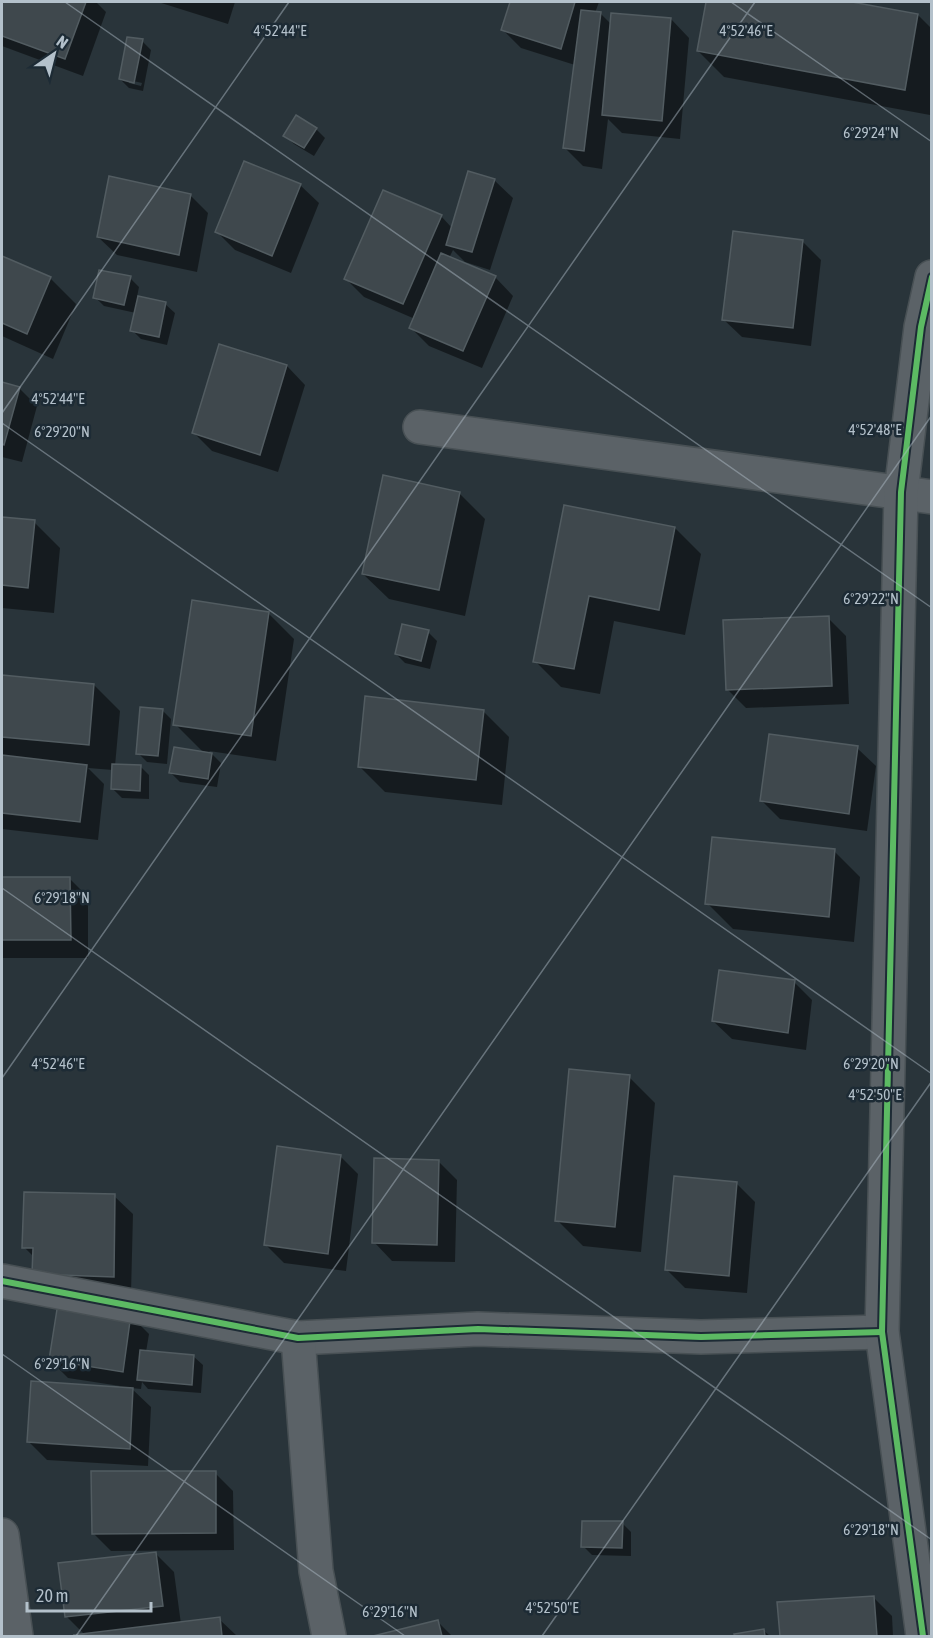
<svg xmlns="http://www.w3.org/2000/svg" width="933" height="1638" viewBox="0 0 933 1638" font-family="'Asap Condensed',sans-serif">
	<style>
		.shadow { fill: #0007; fill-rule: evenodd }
		.building { fill: #3f484d; stroke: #525c61; stroke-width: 1.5 }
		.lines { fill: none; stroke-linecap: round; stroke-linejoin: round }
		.street-casing { stroke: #485054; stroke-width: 36 }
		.street { stroke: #5b6267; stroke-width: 33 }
		.cycleway-casing { stroke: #1d2b35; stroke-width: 10 }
		.cycleway { stroke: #5cba63; stroke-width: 6 }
		.ticks { fill: none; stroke: #b4c1cb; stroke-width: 1.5; stroke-opacity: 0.45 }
		.ticks-label { font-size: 15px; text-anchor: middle; fill: #b4c1cb; stroke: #1d2b35; stroke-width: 5; stroke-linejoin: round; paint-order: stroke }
	</style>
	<rect width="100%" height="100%" fill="#29343a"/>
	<!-- shadow -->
	<g class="shadow">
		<path d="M2,2h94l10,10 -23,64 -81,-30z"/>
		<path d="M158,2h77l-7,22z"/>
		<path d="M511,2h88l-4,11 6,1 11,11 59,-6 18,19 -9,101 -58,-6 -14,-14 -6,50 -19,-3 -18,-18 10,-83 -54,-17 -18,-18z"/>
		<path d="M707,2h136l75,13 14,14 -2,86 -206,-38 -26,-26z"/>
		<path d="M142,41l9,9 -8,41 -14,-3 -9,-9zM129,80l13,3 -1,3 -12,-3z"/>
		<path d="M316,129l9,9 -11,18 -20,-12 -9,-9z"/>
		<path d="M494,180l19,18 -23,72 -25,-8 -12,-12 -4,8 46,19 18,19 -31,72 -53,-22 -18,-18 4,-9 -51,-22 -19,-19 96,-62 11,12z"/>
		<path d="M300,185l19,18 -28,70 -56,-23 -18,-18z"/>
		<path d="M190,195l18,18 -11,59 -80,-17 -19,-18z"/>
		<path d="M803,242l18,18 -10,86 -69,-9 -19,-18z"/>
		<path d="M2,257l48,21 26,26 -23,55 -51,-23z"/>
		<path d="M130,278l9,9 -2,10 28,7 10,9 -8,32 -26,-6 -9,-9 4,-17 -32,-7 -9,-9z"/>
		<path d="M287,366l18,19 -27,87 -66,-21 -18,-18z"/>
		<path d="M2,383l17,5 18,18 -15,56 -20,-5z"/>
		<path d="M459,493l26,26 -20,97 -76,-17 -26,-25z"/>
		<path d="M565,507l110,21 26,26 -16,81 -71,-14 -14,73 -39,-7 -26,-26z"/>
		<path d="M2,518l32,4 26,26 -6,65 -52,-5z"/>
		<path d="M268,613l26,26 -18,122 -67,-10 12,12 -4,24 -37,-5 -9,-9 33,-20 -29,-29z"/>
		<path d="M828,618l18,18 3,68 -103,4 -18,-18z"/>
		<path d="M428,632l9,9 -7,28 -25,-6 -9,-9z"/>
		<path d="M2,676l92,9 26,26 -5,55h25l9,9v24l-27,-1 -9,-9v-19l-25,-2 16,16 -6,56 -96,-11z"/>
		<path d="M162,710l9,9 -4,45 -20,-2 -9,-9z"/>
		<path d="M483,711l26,26 -7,68 -117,-13 -26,-26z"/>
		<path d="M857,748l19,18 -9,65 -87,-12 -18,-18z"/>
		<path d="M834,851l26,26 -6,65 -121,-13 -26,-26z"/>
		<path d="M2,879h68l18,18v61h-86z"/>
		<path d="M794,982l18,18 -6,50 -74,-11 -19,-18z"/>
		<path d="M629,1077l26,26 -14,149 -58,-6 -26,-26z"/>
		<path d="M340,1156l18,18 -12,97 -62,-8 -18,-18z"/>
		<path d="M439,1162l18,18 -2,82 -63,-1 -18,-19z"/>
		<path d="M737,1184l18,18 -8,91 -62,-5 -18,-18z"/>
		<path d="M114,1196l19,18 -2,80 -79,-2 -18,-35 -10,-10z"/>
		<path d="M130,1315l19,19 -3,18 47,4 10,9 -2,28 -53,-4 -6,-7 -1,7 -10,-1 20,19 -3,59 -101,-6 -18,-18 91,-56 -52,-8 -18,-18z"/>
		<path d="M215,1473l18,18 1,59 -123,1 -18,-18z"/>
		<path d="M622,1523l9,9v24l-39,-1 -9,-9z"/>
		<path d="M155,1553l19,19 7,52 38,-5 18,17h-161l9,-1 -19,-19z"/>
		<path d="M874,1598l18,18 1,20h-112l-2,-33z"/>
		<path d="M438,1622l14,14h-73z"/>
		<path d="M764,1631l6,5h-34v-1z"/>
	</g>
	<!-- building -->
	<g class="building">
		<path d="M2,2h84l-21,57 -63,-23z"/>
		<path d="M510,2h65l-14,47 -60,-19z"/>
		<path d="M706,2h146l66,12 -13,76 -208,-39z"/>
		<path d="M581,10l20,2 -17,139 -21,-3z"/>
		<path d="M611,13l60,5 -9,103 -60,-6z"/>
		<path d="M127,37l16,2 -9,44 -15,-4z"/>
		<path d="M296,115l21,13 -13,20 -21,-12z"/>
		<path d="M244,161l57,23 -29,72 -57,-24z"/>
		<path d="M468,171l27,8 -23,73 -26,-7z"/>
		<path d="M109,176l82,18 -12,61 -82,-18z"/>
		<path d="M383,190l59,25 -39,89 -59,-25z"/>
		<path d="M733,231l70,9 -10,88 -71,-8z"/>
		<path d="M441,253l55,23 -33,75 -54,-23z"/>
		<path d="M2,256l49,21 -24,57 -25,-11z"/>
		<path d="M99,270l32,6 -7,29 -31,-7z"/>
		<path d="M138,296l28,6 -7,35 -29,-6z"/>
		<path d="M219,344l68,21 -27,90 -68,-22z"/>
		<path d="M2,382l18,5 -16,58 -2,-1z"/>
		<path d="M383,475l77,17 -21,98 -77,-16z"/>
		<path d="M564,505l111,22 -16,83 -70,-14 -15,73 -41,-7z"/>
		<path d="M2,517l33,3 -7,68 -26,-3z"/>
		<path d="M192,600l77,12 -18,124 -78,-11z"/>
		<path d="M829,616l3,70 -106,4 -3,-70z"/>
		<path d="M402,624l27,6 -8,31 -26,-7z"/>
		<path d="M2,675l92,9 -5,61 -87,-8z"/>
		<path d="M365,696l119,14 -8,70 -118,-13z"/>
		<path d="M140,707l23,2 -5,47 -22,-2z"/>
		<path d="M769,734l89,12 -9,68 -89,-13z"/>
		<path d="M174,747l38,6 -4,26 -39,-6z"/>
		<path d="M2,755l85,10 -7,57 -78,-9z"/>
		<path d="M112,764l29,1 -1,26 -29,-2z"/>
		<path d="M712,837l123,12 -6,68 -124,-13z"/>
		<path d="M2,877h68l1,63h-69z"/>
		<path d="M719,970l76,10 -7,53 -76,-12z"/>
		<path d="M569,1069l61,6 -15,152 -60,-6z"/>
		<path d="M277,1146l64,9 -13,99 -64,-9z"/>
		<path d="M374,1158l65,2 -2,85 -65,-2z"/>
		<path d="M674,1176l63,6 -8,94 -64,-6z"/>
		<path d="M24,1192l91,2 -1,83 -82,-3 1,-26h-11z"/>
		<path d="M58,1303l73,11 -8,58 -74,-12z"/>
		<path d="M140,1350l54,5 -2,30 -55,-5z"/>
		<path d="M31,1381l102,7 -3,61 -103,-7z"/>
		<path d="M91,1471h125v62l-124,1z"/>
		<path d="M582,1521h41l-1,27 -41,-1z"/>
		<path d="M156,1552l7,54 -98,11 -7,-54z"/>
		<path d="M874,1596l3,40h-97l-3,-34z"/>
		<path d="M220,1617l2,19 -149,-1z"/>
		<path d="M438,1620l4,16h-69z"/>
		<path d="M764,1629l1,7h-30l-1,-2z"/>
	</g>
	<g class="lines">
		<!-- street casing -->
		<g class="street-casing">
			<g id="street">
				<path d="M420,427l512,70"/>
				<path d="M2,1281l296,57 180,-9 223,8 181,-5"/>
				<path d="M298,1338l18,233 13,65"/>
				<path d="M2,1535l14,101"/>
				<path d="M923,1636l-41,-304 19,-840 20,-165 11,-50"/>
			</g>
		</g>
		<!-- street -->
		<use href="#street" class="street"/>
		<!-- cycleway casing -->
		<g class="cycleway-casing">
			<g id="cycleway">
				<path d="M2,1281l296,57 180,-9 223,8 181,-5"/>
				<path d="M923,1636l-41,-304 19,-840 20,-165 11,-50"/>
			</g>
		</g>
		<!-- cycleway -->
		<use href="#cycleway" class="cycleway"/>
	</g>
	<!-- ticks -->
	<path class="ticks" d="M65,2l867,606M731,2l201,140M2,413l287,-411M2,423l930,651M2,888l930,652M2,1078l753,-1076M2,1354l403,282M76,1636l856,-1221M542,1636l390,-555"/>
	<g class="ticks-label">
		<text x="280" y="36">4°52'44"E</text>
		<text x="746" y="36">4°52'46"E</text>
		<text x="871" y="138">6°29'24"N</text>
		<text x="58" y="404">4°52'44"E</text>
		<text x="875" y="435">4°52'48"E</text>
		<text x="62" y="437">6°29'20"N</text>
		<text x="871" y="604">6°29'22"N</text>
		<text x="62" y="903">6°29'18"N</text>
		<text x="58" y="1069">4°52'46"E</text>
		<text x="871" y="1069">6°29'20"N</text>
		<text x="875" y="1100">4°52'50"E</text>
		<text x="62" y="1369">6°29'16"N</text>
		<text x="871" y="1535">6°29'18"N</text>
		<text x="552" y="1613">4°52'50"E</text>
		<text x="390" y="1617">6°29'16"N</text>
	</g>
	<!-- border -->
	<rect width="933" height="1638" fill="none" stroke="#b4c1cb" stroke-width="6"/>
	<!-- north arrow -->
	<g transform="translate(54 54) rotate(35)" stroke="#1d2b35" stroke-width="4.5" paint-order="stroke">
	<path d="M0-4.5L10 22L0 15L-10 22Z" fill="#b4c1cb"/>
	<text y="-9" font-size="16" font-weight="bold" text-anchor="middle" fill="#b4c1cb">N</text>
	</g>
	<!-- scale -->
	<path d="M27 1602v9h124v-9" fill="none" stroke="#b4c1cb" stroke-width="3"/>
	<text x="36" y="1602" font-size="18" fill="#b4c1cb" stroke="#1d2b35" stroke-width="4.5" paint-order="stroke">20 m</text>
</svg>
